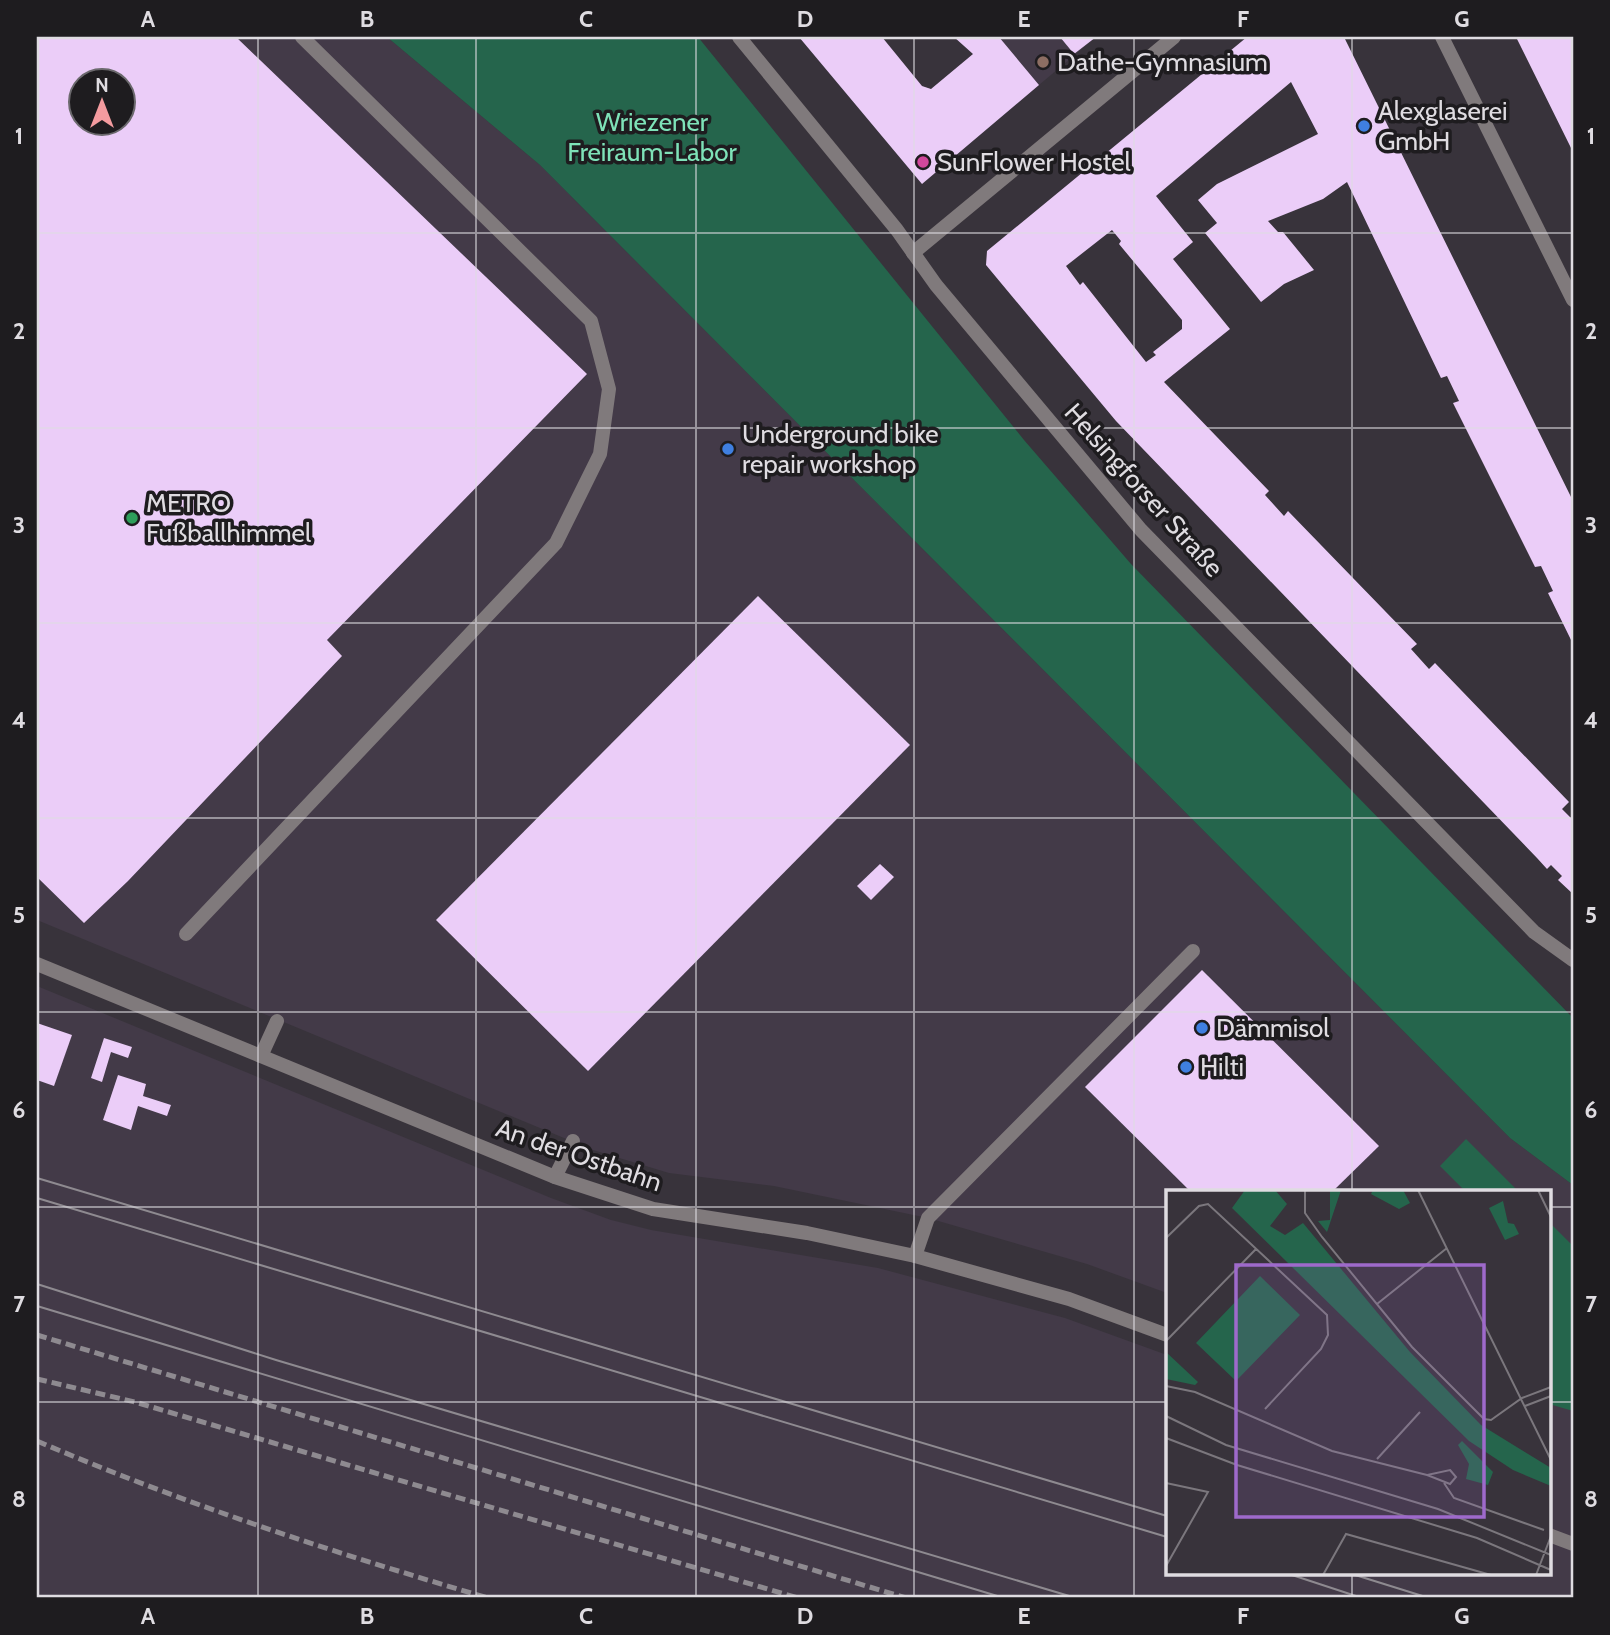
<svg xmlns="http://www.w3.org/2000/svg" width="1610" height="1635" viewBox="0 0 1610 1635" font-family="Cabin,sans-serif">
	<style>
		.built { fill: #433a48; fill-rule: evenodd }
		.green { fill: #25654c }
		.building { fill: #ebcdf8; fill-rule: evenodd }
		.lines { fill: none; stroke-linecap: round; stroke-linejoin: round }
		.service { stroke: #807a7c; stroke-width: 14 }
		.minor { stroke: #807a7c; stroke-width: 14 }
		.tram { stroke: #8e8a90; stroke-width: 2 }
		.rail { stroke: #8e8a90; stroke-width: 5; stroke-dasharray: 10 5; stroke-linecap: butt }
		.grid { fill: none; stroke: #dfdce1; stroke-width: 2; stroke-opacity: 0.55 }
		.education-dot { fill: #8d6e63; stroke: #1e1c1f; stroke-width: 2.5 }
		.shop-dot { fill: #3f7fe0; stroke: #1e1c1f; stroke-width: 2.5 }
		.hotel-dot { fill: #d1479c; stroke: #1e1c1f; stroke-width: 2.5 }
		.leisure-dot { fill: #2e9e5b; stroke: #1e1c1f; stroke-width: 2.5 }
		.labels { text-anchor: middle; stroke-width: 7; stroke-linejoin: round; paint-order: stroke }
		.poi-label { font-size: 26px; fill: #dfdce1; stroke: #1e1c1f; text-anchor: start }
		.park-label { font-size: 26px; fill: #7ee2b8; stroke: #1e1c1f }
		.street-label { font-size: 26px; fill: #dfdce1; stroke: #1e1c1f }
		.inset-road { fill: none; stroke: #7b777d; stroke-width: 2 }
		.view { fill: #9e6acb; fill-opacity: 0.15; stroke: #9e6acb; stroke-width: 3.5 }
		.inset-edge { fill: none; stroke: #dfdce1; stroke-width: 3.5 }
		.neatline { fill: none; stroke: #dfdce1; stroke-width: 2.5 }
		.grid-label { font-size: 23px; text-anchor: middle; font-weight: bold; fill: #dfdce1 }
	</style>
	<rect width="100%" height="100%" fill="#38333b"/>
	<!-- built -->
	<g class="built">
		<path d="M37,37h350l153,128 970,973 63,47v413h-1536v-612l514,212 60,22 40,10 227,38 187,50 102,37v219h382v-382h-382v101l-80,-29 -159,-46 -154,-32 -105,-13 -76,-23 -556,-230zM80,80h42v42h-42z"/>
		<path d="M999,37h97l-57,48z"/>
	</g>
	<!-- green -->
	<g class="green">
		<path d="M387,37h311l326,403 107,124 442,454v167l-63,-47 -970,-973z"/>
		<path d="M1466,1139l53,53h-53l-26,-26z"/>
		<path d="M1549,1222l24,24v165l-24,-7z"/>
	</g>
	<!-- building -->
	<g class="building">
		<path d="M37,37h199l351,337 -260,266 15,16 -214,225 -44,42 -47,-46zM80,80h42v42h-42z"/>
		<path d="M799,37h83l40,49 9,3 42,-35 -19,-17h45l40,48 -117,99z"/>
		<path d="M1060,37h36l-22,17z"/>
		<path d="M1247,37h97l229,464v143l-25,-51 5,-2 -12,-25 -6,1 -82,-164 6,-2 -12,-25 -6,2 -94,-196 -24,17 -55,22 10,11h5l31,38 -30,14 -23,18 -56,-69 12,-10 -19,-23 19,-16 101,-50 -27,-52 -135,114 37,46 -20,17 57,70 -66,53 105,109 -4,4 19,21 4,-5 129,133 -6,5 18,20 6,-6 134,139 -7,7 11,11v74l-15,-14 4,-4 -11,-11 -4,4 -10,-11 -421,-437 -130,-156 1,-14zM1112,230l9,11 -2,3 63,76v9l-29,23 3,3 -10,7 -63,-80 -3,3 -14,-19z"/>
		<path d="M1516,37h57v115l-53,-107z"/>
		<path d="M758,596l152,149 -322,326 -152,-151z"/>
		<path d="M880,864l14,13 -23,23 -14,-14z"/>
		<path d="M1202,970l177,176 -47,46h-141l-106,-105z"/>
		<path d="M37,1023l35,12 -18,51 -17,-6z"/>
		<path d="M104,1038l28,9 -4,11 -17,-6 -9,30 -11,-4z"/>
		<path d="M118,1075l28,9 -3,12 28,9 -4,11 -29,-10 -7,24 -28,-10z"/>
	</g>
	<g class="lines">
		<!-- service -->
		<g class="service">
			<path d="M186,934l370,-391 44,-89 9,-65 -18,-68 -289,-284"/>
			<path d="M261,1056l16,-35"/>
			<path d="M555,1177l18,-36"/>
			<path d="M915,1256l13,-38 265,-267"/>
			<path d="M1549,1535l24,9"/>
		</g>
		<!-- minor -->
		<g class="minor">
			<path d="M739,37l158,193 39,55 205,245 393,402 39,28"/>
			<path d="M1442,37l131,263"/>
			<path d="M913,253l261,-216"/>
			<path d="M37,964l518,213 98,32 154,24 108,23 154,43 98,36"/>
		</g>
		<!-- tram -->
		<g class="tram">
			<path d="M37,1178l1130,338"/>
			<path d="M37,1198l1130,339"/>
			<path d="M37,1284l239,76 800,238"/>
			<path d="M37,1306l967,292"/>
			<path d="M1289,1574l73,24"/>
			<path d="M1352,1574l77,24"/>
		</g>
		<!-- rail -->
		<g class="rail">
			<path d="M37,1335l869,263"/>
			<path d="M37,1379l98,23 663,196"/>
			<path d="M37,1441c147,63 298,112 451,157"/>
		</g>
	</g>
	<!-- grid -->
	<path class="grid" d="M258,37v1561M476,37v1561M696,37v1561M914,37v1561M1134,37v1561M1352,37v1155M37,233h1536M37,428h1536M37,623h1536M37,818h1536M37,1012h1536M37,1207h1130M1549,1207h24M37,1402h1130M1549,1402h24M1352,1574v24"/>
	<!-- markers -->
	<circle class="education-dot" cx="1043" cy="62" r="7"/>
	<g class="shop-dot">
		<circle cx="1364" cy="126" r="7"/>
		<circle cx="728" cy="449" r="7"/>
		<circle cx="1202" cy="1028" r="7"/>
		<circle cx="1186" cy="1067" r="7"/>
	</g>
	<circle class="hotel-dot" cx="923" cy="162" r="7"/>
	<circle class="leisure-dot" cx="132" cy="518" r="7"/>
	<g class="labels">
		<!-- poi labels -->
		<g class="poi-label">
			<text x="1057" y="71">Dathe-Gymnasium</text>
			<text x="1378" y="120">Alexglaserei<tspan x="1378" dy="30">GmbH</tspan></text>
			<text x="937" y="171">SunFlower Hostel</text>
			<text x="742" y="443">Underground bike<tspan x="742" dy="30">repair workshop</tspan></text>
			<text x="146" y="512">METRO<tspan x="146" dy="30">Fußballhimmel</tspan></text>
			<text x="1216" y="1037">Dämmisol</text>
			<text x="1200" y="1076">Hilti</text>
		</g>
		<!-- park labels -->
		<g class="park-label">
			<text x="652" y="131">Wriezener<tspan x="652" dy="30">Freiraum-Labor</tspan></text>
		</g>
		<!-- street labels -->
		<g class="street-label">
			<text transform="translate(1144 490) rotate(48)" y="9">Helsingforser Straße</text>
			<text transform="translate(579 1155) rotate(19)" y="9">An der Ostbahn</text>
		</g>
	</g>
	<!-- overview -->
	<g transform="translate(1166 1190)">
		<rect width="385" height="385" fill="#38333b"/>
		<path d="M79,0h30l12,14 -17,22 15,9 18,-12 107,129 71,73 70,43v18l-38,-16 -44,-29 -237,-233zM164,0h11l-14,42 -9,-11 12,-1zM207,0h30l7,13 -11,6 -28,-15zM337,11l5,22 6,1 5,10 -14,6 -16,-32zM94,86l40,39 -64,66 -40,-38zM0,162l32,30 -3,3 -29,-6zM296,251l31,31 -5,13 -22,-6 3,-15 -11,-19z" fill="#25654c"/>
		<path class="inset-road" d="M139,0v23l17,24 90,110 72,72 7,1 31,-22 29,-11M252,0l133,270M372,0l13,27M0,48l33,-32 9,-2 119,111 1,20 -7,14 -56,60M211,114l70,-56M0,151l90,-92M0,196l29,6 137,59 95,24M359,216l26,-10M0,226l60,29 212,64 113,46M0,248l71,27 240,73 74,32M211,269l43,-47M284,280l6,7 -6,7 -23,-9zM0,293l42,9 -42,74M278,293l10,15 90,32M157,385l23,-41 145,41M370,385l15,-39"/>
		<path class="view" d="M70,75h248v252h-248z"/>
		<rect width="385" height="385" class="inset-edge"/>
	</g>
	<!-- border -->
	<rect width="1610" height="1635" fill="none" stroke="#1e1c1f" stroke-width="77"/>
	<!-- north arrow -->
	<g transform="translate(102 102)"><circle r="33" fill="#1e1c1f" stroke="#6b696d" stroke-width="2"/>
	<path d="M0-5L12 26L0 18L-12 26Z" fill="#f49b9f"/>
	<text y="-10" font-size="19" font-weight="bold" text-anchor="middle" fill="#dfdce1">N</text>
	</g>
	<rect x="38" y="38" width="1534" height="1558" class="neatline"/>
	<g class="grid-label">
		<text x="148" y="27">A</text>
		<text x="367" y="27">B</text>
		<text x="586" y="27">C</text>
		<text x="805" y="27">D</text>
		<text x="1024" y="27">E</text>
		<text x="1243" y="27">F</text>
		<text x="1462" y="27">G</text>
		<text x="19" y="144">1</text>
		<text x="1591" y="144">1</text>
		<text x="19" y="339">2</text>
		<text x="1591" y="339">2</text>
		<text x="19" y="533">3</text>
		<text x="1591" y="533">3</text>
		<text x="19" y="728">4</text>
		<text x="1591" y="728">4</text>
		<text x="19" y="923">5</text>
		<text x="1591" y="923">5</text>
		<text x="19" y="1118">6</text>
		<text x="1591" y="1118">6</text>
		<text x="19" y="1312">7</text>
		<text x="1591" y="1312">7</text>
		<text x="19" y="1507">8</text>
		<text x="1591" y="1507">8</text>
		<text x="148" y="1624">A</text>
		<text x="367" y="1624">B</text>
		<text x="586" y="1624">C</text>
		<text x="805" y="1624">D</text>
		<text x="1024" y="1624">E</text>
		<text x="1243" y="1624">F</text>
		<text x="1462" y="1624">G</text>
	</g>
</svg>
